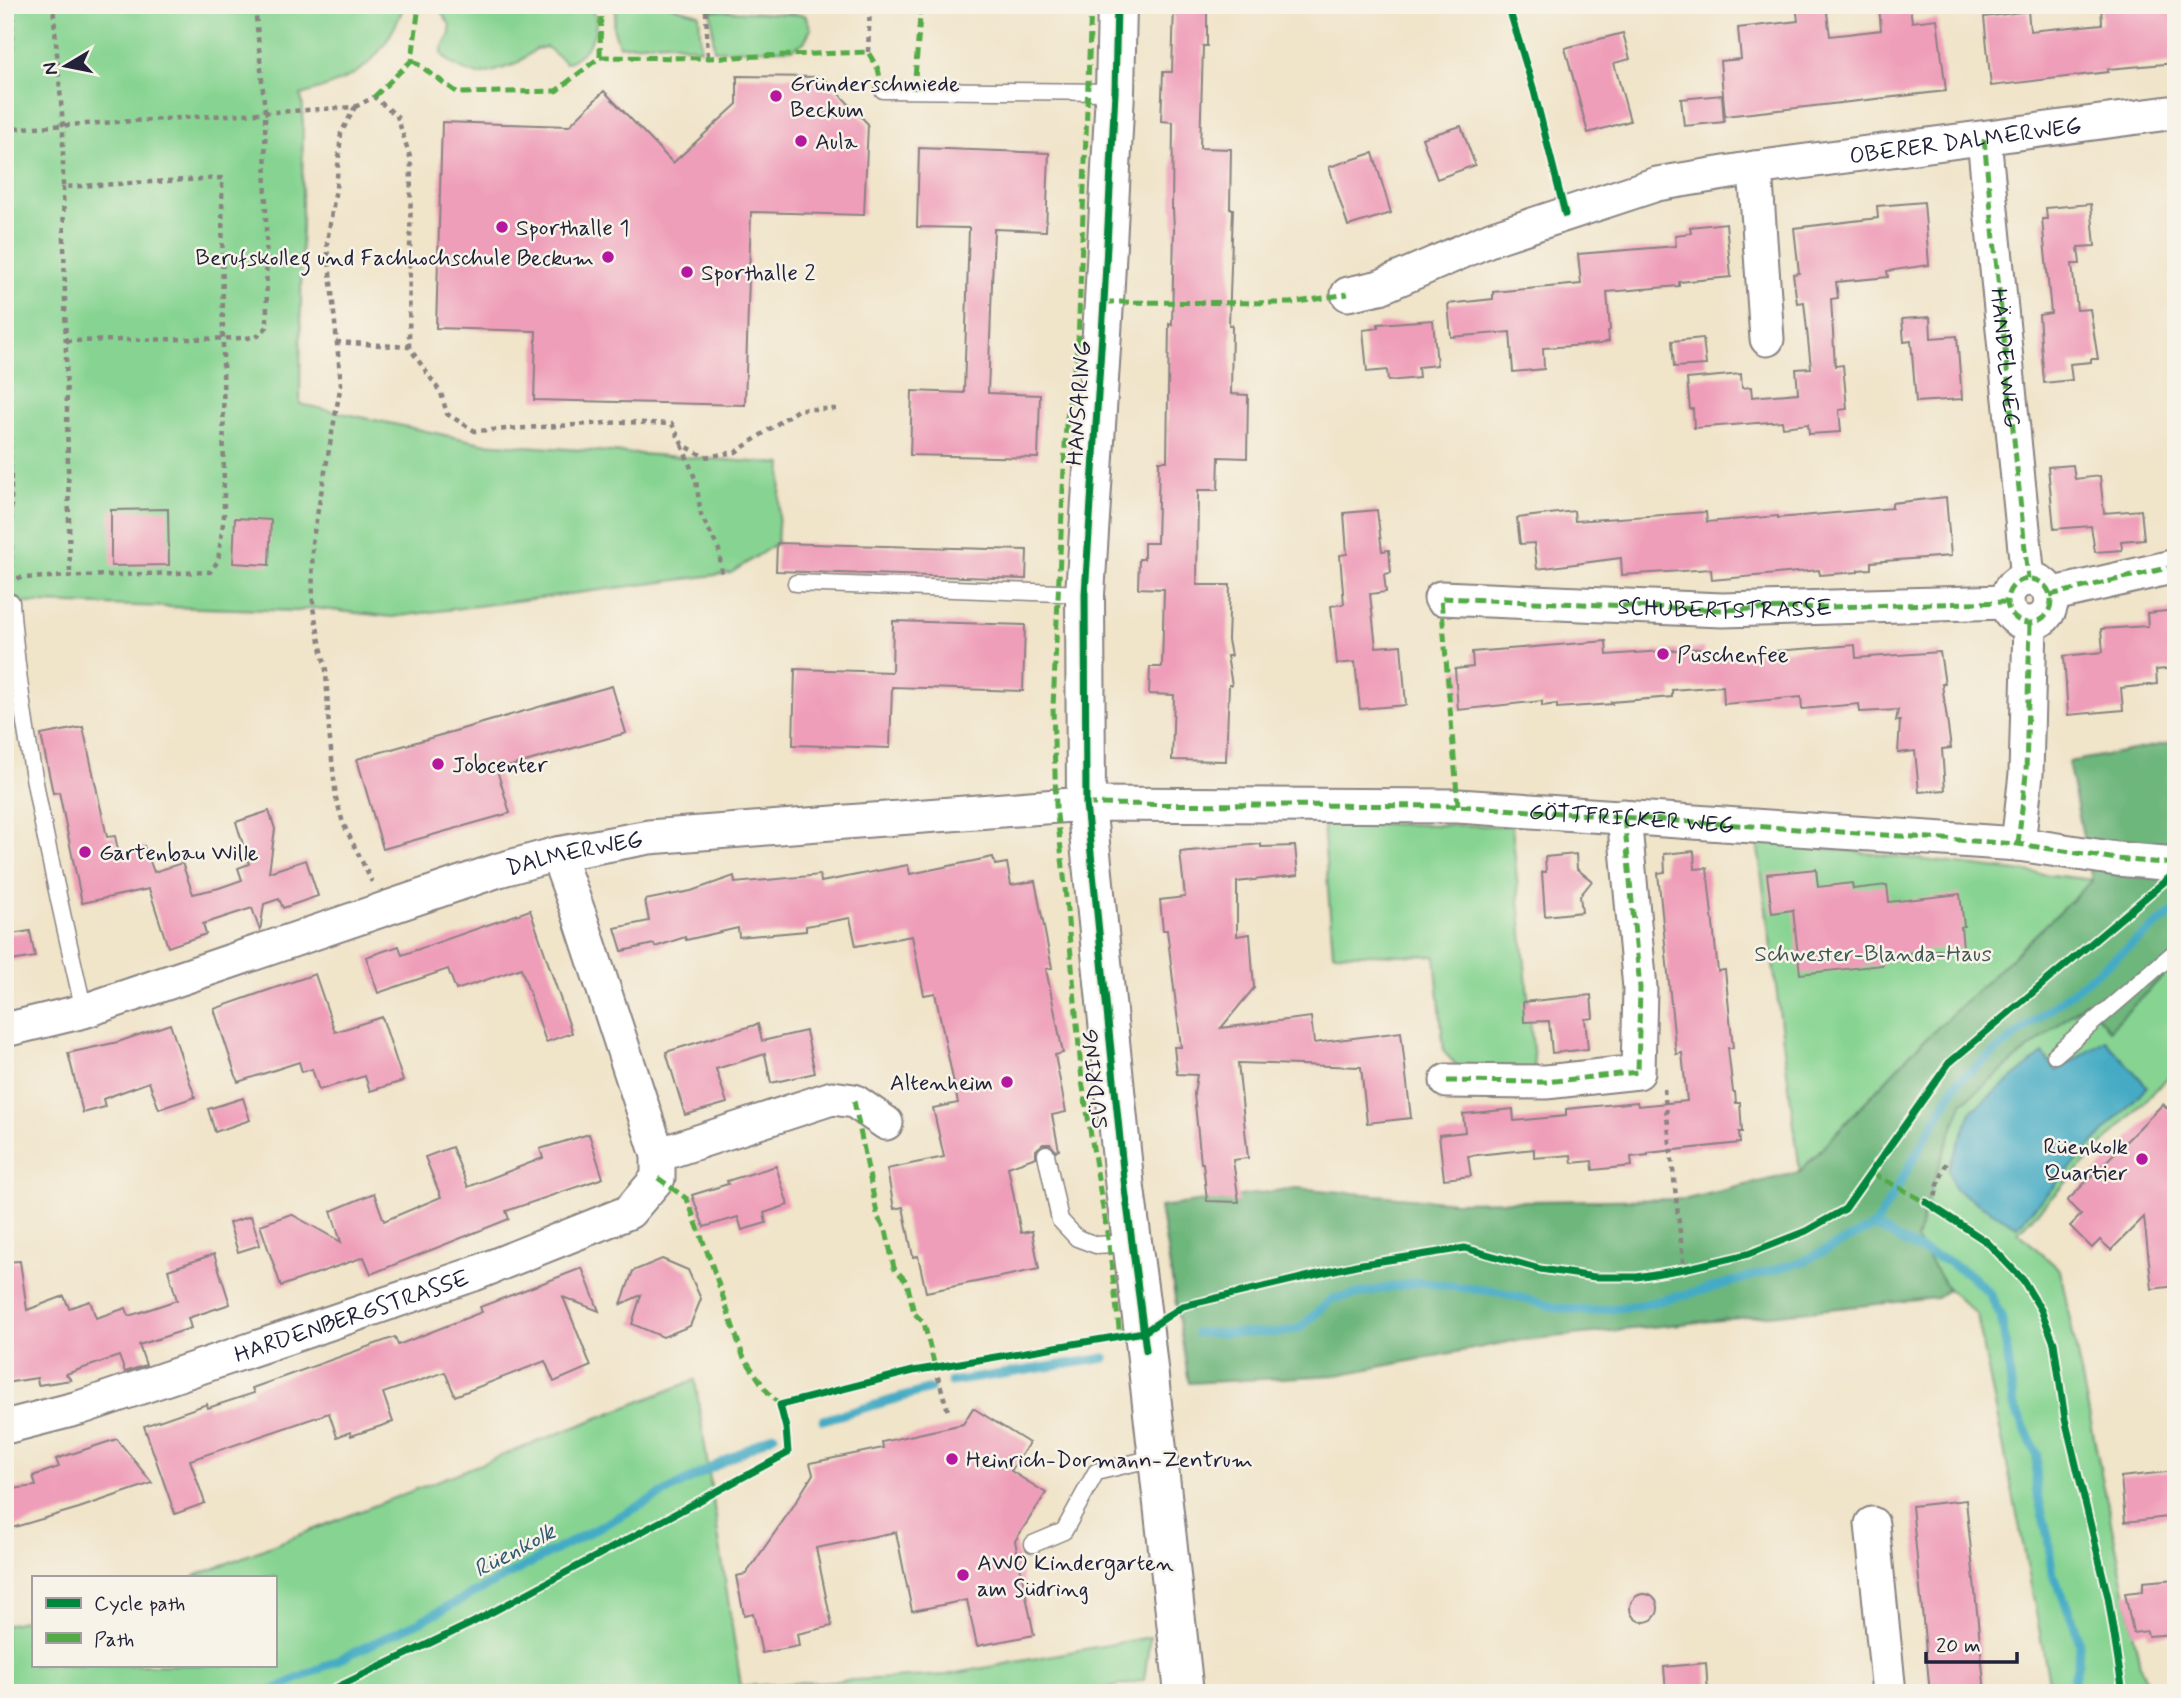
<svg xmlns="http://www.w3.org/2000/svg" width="2181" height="1698" viewBox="0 0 2181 1698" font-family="Mynerve,sans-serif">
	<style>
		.green { fill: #87d492; stroke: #547b66; stroke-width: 2 }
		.forest { fill: #6db67c; stroke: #486c5c; stroke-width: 2 }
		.water { fill: #45abc4; stroke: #346680; stroke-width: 2 }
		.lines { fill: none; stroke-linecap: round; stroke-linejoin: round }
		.stream { stroke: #45abc4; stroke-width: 9 }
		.building { fill: #ef9eb9 }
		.service-casing { stroke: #898382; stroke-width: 19 }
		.minor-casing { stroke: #898382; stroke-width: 37 }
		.tertiary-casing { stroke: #898382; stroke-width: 42 }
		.path { stroke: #898382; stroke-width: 4.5; stroke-dasharray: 5 5; stroke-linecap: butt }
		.service { stroke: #fff; stroke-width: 16 }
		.minor { stroke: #fff; stroke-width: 33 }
		.tertiary { stroke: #fff; stroke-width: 38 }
		.quiet { stroke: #53aa46; stroke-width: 5; stroke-dasharray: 10 5; stroke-linecap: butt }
		.cycleway-casing { stroke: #f7f3e8; stroke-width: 11 }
		.cycleway { stroke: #00873e; stroke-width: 7 }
		.poi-dot { fill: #b5179e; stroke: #f7f3e8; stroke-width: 2.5 }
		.labels { text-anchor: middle; stroke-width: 5; stroke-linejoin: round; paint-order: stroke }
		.poi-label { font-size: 23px; fill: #22223b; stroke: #f7f3e8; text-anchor: start }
		.street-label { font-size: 23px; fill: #22223b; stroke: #f7f3e8 }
		.park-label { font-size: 23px; fill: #405755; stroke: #f7f3e8 }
		.water-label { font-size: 24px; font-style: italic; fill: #305972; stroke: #f7f3e8 }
	</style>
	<rect width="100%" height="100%" fill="#f7f3e8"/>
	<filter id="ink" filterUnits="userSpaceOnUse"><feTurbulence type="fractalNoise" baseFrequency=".0143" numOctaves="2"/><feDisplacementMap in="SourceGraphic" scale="14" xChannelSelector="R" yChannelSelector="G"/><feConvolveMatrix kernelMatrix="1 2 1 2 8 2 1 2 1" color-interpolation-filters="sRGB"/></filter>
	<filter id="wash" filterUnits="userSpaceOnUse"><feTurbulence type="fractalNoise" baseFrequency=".00686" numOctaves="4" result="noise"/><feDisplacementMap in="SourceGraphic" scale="28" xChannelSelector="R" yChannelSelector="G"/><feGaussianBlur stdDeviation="1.57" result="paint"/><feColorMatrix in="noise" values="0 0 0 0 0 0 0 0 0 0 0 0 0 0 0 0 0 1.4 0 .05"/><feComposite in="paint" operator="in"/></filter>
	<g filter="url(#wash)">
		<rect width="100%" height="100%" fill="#f0e4c9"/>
		<!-- green -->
		<g class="green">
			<path d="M5,5h399c-8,24 -26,54 -47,67 -17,11 -37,17 -56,23l2,14 -3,295 182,39 300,21 -5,79 -46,30 -339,44 -79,-9 -15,3 -293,-9z"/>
			<path d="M436,5h74l13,6 11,2h11l17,-8h27c17,22 -1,49 -23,58l-19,-16 -11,2 -20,15 -24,8 -14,3 -14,-5 -14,-7 -8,-9v-6l8,-14v-9z"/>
			<path d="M614,5h53l32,9 2,35 -35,-7 -47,4 -6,-19 3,-14z"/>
			<path d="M711,10l94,5 6,14 -7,13 -11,7 -79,1z"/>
			<path d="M1323,823l189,3 23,245 -76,-3 -15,-16 -9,-96 -102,-3z"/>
			<path d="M1757,840l336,40 -182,173 -111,119z"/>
			<path d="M2176,963v106l-158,163 42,38 80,395 11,28h-100l-25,-134 -49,-244 -29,-26 -32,-49 17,-58 29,-79 124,-101 23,27z"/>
			<path d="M695,1380l46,306 205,-11 204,-38 -6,43 -58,13h-1081v-68l28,-6v46h242v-88h-83z"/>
		</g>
		<!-- forest -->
		<path class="forest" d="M2176,742v221l-67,67 -23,-28 -124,101 -29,79 -17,58 32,49 -11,9 -423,43 -177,34 -148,8 -29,-176 136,-19 160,14 231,-3 113,-27 111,-119 181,-172 -24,-119z"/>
		<!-- water -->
		<path class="water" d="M2105,1040l42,46 -130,140 -37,-21 -26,-17 -6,-19 24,-59 71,-56 14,17z"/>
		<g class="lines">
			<!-- stream -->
			<g class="stream">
				<path d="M1875,1226l38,21 34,14 23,14 19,18 12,23 7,42 5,46 24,51 -1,33 12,49 4,35 22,51 5,21 -1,18 -7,31"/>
				<path d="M1197,1333h84l19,-5 32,-29 86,-17 81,10 59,16 34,3 49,-6 63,-15 100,-29 71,-35 83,-145 218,-171"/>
				<path d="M951,1382l154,-24"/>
				<path d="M823,1420l107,-31"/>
				<path d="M267,1693l150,-70 357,-188"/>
			</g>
		</g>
		<g id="blocks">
			<!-- building -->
			<g class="building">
				<path d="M1174,5h33v41h-4l-3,102 31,1 -1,60h3l-4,116h3l-1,69 17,1 -1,63 -28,-1 -1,33h-20l-1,95h33l-2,55 3,16h-4l5,29h-3l-3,76 -54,-1 2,-65 -25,-1 1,-27h12l2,-78 -26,-1 1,-29h5v-16h13l2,-82h8l2,-137 3,1 2,-96 -1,-20h-1l1,-87 -12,-1 2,-49h9z"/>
				<path d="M1796,5h30l4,31 51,-6 -2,-25h31l2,17 25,-3 9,72 -221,25 -5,-55 21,-2 -3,-31 60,-7z"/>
				<path d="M2101,5h75v58l-68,6v3l-117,14 -7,-69 44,-6 2,20 72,-7z"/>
				<path d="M1623,33l7,26 -16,4 16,58 -42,12 -23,-85z"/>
				<path d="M737,76l86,1 45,47 -4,91 -113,-3 -6,193 -211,-5 2,-69 -100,-3 6,-206 127,4 35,-35 69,72 64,-59z"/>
				<path d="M1722,95l2,27 -40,4 -3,-27z"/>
				<path d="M1461,126l14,39 -38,14 -15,-41z"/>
				<path d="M919,148l130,5 -3,78 -52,-2 -6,164 52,2 -2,63 -128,-3 2,-64 52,2 5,-165 -52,-1z"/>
				<path d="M1373,153l18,60 -43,13 -19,-59z"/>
				<path d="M1924,202l5,63 -42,6 1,6 -52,5 2,16 -7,1 4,67 8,-1 4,44 -8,1 2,22 -32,2 -1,-10 -25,3 -1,-6 -88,7 -1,-19h-3l-3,-30 54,-5 1,14 9,-1 1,10 46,-4 -2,-24 15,-1 -7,-66 -7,1 -4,-29 6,-1 -5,-45 84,-10 -1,-12z"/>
				<path d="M2091,204l4,42 -17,1 2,17h-8l5,46 13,-1 8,50h-7v3l-21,2 2,16 -28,3 -5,-68 12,-2 -9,-94h5l-1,-11z"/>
				<path d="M1726,223l5,54 -52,5v4l-72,6 3,38 -2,1 1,10 -9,3 -57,4 1,21 -31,3 -3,-40 -59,5 -3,-33 45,-5v-7l88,-8 -3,-30 98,-8 -1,-11 16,-2 -1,-6z"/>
				<path d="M1930,317l1,21 26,-2 5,63 -46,3 -5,-61 -7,1 -2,-23z"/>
				<path d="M1433,320l4,45 -19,2 1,11 -31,3 -1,-11 -20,2 -4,-42 15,-2v-4z"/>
				<path d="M1703,338l3,27 -32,2 -2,-26z"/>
				<path d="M2073,465l2,14 25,-3 4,37 37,-3 3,29 -23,2 1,9 -27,2 -4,-26 -37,3 -6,-62z"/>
				<path d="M1946,497l5,59 -80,6v7l-13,1v2l-38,3 -1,-5 -107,10 -1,-11 -89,6 -1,-17 -84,11 -3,-26 -14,1 -3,-26 57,-7 1,10 131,-9 1,10 71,-6v2l114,-10v-5z"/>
				<path d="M168,509l1,56 -58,1v-56z"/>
				<path d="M1377,510l5,41 7,-1 2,23 -7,1 2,18 -16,2 6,53 25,-2 5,60 -46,4 -5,-47 -18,2 -6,-58 13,-2 -4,-49 7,-1 -3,-41z"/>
				<path d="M235,518l36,2 -2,45 -36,-2z"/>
				<path d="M777,543l250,7 -1,29 -250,-8z"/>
				<path d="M2176,610v58l-20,2 1,14 -36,4 2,22 -55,5 -4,-59 39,-4 -2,-23 47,-3 -1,-13z"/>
				<path d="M893,621l132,4 -2,66 -131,-4 -2,61 -97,-3 2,-76 97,3z"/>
				<path d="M1606,641l1,14 97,-7v8l151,-11 1,13 84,-6 5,32h-3l9,64 -9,1 3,41 -26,2 -4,-41 -17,2 2,-32h-4l2,-11 -38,2 -1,-8 -57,5 -1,-12 -77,7 -1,-18 -51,4v7l-61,5 1,2 -55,4v-4l-15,2v-5l-84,9 -3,-41 18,-2 -1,-15z"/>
				<path d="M612,686l14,47 -129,37 13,43 -127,36 -26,-90z"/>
				<path d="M83,727l24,110 8,-1 4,19 25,-9 10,26 28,-9 11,31 26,-6 23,-8 -4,-12 11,-4 -13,-42 33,-11 6,18 -6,43 37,-12 12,36 -35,12 -4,-9 -15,5 -4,27 -8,-23 -49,16 3,10 -38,13 -19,-58 -67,14 -23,-111 -6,1 -12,-58z"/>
				<path d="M1261,844v3l34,-1 3,29 -61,7v54l13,-2 4,54 -33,40 90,-11 3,26 87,-11 10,86 -44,5 -6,-56 -123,-4 10,95 -15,2 6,42 -32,-1 -4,-38h-2l-7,-69 3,-19 -20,-1 -3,-27h7l-14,-117h-4l-3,-30 25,-3 -5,-45z"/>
				<path d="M1694,851l1,18 12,-1 11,103 7,-1 8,78h-5l5,44h2l1,11h4l2,29h-3l1,11 -92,10v2l-17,2 1,9 -39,4 -1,-9 -20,2 -1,-8 -37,3v-9l-66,7 3,20 -27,3 -5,-44 26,-3 -2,-18 50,-5 1,12 52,-5v-7l71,-7 1,4 49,-5 -5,-48 -6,1 -18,-181 7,-1 -1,-18z"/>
				<path d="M1576,854l1,15 15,12 -12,15 2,16 -37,4 -3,-44h4l-1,-15z"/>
				<path d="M993,857l2,8 12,-2 4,22 24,-4 17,87 -6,1 17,84 -8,2 11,57 -14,3 7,35 -3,1 -6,-7h-7l-7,6v7l-28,10 13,66 11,-2 7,38 -113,23 -8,-36 -5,1 -10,-50 -9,2 -7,-40 57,-12 -11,-49 25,-5 -23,-110 -11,2 -12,-59 -56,10 -6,-28 -44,8v5l-67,6 -1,-9 -52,12 -1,-3 -30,10 -1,-3 -32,7 -7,-23 34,-7 -4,-21 46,-9 43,-15 1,7 85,-8 1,7 87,-17 2,9z"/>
				<path d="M1816,869l2,18 34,-4 1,6 34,-4 2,17 71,-8 4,32 -3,1 2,20 -82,9 2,9 -83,9 -7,-64 -21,3 -5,-39z"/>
				<path d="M530,910l42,123 -26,9 -25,-74 -65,22 -8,-21 -70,24 -12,-36 33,-11 3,9z"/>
				<path d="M30,931l5,26 -30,5v-27z"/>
				<path d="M315,974l20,58 47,-15 21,64 -33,10 -5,-15 -46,14 -7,-21 -10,3 -3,-10 -61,20 -24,-73z"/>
				<path d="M1591,995l2,23 -8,1 3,30 -36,4 -3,-32 -25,1 -1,-20z"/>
				<path d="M170,1024l25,73 -36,12 -10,-27 -46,17 2,8 -22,6 -15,-60 50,-11z"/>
				<path d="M758,1024l4,17 44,-10 9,42 -44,10 -6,-29 -49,15 11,34 -42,12 -19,-63z"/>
				<path d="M243,1098l7,22 -35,12 -7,-23z"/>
				<path d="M2163,1104l13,13v169l-24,3 -8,-72 -33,33 -11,-10 -8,8 -22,-22 11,-11 -14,-14z"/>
				<path d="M589,1134l14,44 -97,33 3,8 -138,55 -7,-17 -83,29 -21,-61 31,-11 50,28 -10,-31 43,-18 10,28 57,-24 -16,-40 27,-10 16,40 75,-29 -3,-9z"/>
				<path d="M776,1166l12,39 -24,8 2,10 -24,7 -4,-13 -34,10 -12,-32 36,-11 -1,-3z"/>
				<path d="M251,1216l9,29 -22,7 -9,-29z"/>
				<path d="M214,1254l16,50 -42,14 3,10 -52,17 7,20 -21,7 -6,-16 -53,18 5,6 -33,5 -1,-7 -32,5v-121l15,-1 7,49 37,-14 5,12 21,-7 6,17 30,-10 3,8 48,-16 -9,-30z"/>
				<path d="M662,1259l26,11 13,29 -11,27 -27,11 -31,-13 9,-29 -20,9 12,-33z"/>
				<path d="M582,1268l17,43 -36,-14 28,69 -37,16 -9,-21 -90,35 -10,-24 -62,21 10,29 -42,14 -1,-4 -13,5 -8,-24 -139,47 15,43 -30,11 -31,-88 63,-22 1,4 46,-15 -2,-5 143,-51 3,8 84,-33 -2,-5z"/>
				<path d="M973,1408l56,35 -18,28 35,22 -31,48 19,94 -57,11 -10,-46 -55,11 -16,-79 -80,16 16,78 -35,8 2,12 -37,7 -9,-40 -9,2 -8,-39 10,-2 46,-66 21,-34 -3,-11 73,-15 -1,-6 81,-18z"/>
				<path d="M117,1439l35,44 -73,25 -74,22v-40l31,-4 -3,-10 26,-9 -3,-8z"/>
				<path d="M2176,1471v45l-51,6 -4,-45z"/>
				<path d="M1966,1500l19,193h-55l-18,-187z"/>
				<path d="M2176,1579v55l-28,2 -1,-5 -14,2 -8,-40 18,-2v-9z"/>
				<circle cx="1644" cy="1608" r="14"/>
				<path d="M1706,1663l2,30h-42l-2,-26z"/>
			</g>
		</g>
	</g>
	<g filter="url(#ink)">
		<use href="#blocks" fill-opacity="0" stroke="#898382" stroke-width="2"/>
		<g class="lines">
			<!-- service casing -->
			<g class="service-casing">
				<g id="service">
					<path d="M883,90l232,2"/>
					<path d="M796,583l289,11"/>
					<path d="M11,602c10,138 42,273 73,409"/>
					<path d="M2055,1055l121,-104"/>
					<path d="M1046,1154l14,66 17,18 19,7 36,-2"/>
					<path d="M1033,1544l31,-13 32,-59 62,-15"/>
				</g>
			</g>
			<!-- minor casing -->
			<g class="minor-casing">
				<g id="minor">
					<path d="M1984,139l44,440"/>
					<path d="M1755,168l12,171"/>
					<path id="s1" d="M1348,294l32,-7 113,-49 164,-54 98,-16 421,-56"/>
					<circle cx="2029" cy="601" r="22"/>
					<path d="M2050,595l126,-29"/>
					<path id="s2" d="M1441,598l281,12 284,-8"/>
					<path d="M2018,844l8,-70 4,-150"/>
					<path id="s3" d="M5,1030l79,-19 415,-141 58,-16 92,-17 381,-29 56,-4 372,2 560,38 99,15 59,5"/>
					<path d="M1447,1081l99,1 92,-10 2,-84 -16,-172"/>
					<path d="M658,1155l174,-57 22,3 32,22"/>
					<path id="s4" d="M5,1427l74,-19 395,-134 155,-62 29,-34v-23l-79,-241 -22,-60"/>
					<path d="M1872,1524l17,169"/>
				</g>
			</g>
			<!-- tertiary casing -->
			<g class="tertiary-casing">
				<path id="tertiary" d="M1117,5l-2,87 -11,210 -19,292 1,210 39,385 19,143 40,361"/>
			</g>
			<!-- path -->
			<g class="path">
				<path d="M12,5l1,13 -6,110 5,452"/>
				<path d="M706,11l2,47"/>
				<path d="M868,52l2,-47"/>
				<path d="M355,107l19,-10 23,19 14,44 -2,187"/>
				<path d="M5,129l350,-22 -14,26 -5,55 -9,54 14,142 -29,159 1,65 13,62 3,61 7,67 7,25 29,59"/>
				<path d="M63,187l7,390"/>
				<path d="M66,341l181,-3 11,-2 9,-9 -2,-215 -10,-107"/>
				<path d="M336,342l73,5 32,46 6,21 28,17 149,-9 48,2 10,20 23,13 31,-5 63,-43h37"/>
				<path d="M682,445l14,36 5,34 18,35 3,25"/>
				<path d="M17,578l193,-6 8,-11 6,-45 -2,-338 -159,9v-61l-10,-121"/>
				<path d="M1664,1089l20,180"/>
				<path d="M1933,1206l5,-21 10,-26"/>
				<path d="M935,1367l13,44"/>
			</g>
			<!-- service -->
			<use href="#service" class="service"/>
			<!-- minor -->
			<use href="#minor" class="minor"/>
			<!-- tertiary -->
			<use href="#tertiary" class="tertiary"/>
			<!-- quiet -->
			<g class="quiet">
				<path d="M706,5v6"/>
				<path d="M1091,5l-13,338 -12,82 -13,282 3,99 8,70 18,205 27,164 11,91"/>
				<path d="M600,57l1,-52"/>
				<path d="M412,60l46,33 98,-2 44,-34 108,1 160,-6 10,17 5,21"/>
				<path d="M914,90l7,-85"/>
				<path d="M374,97l38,-37 7,-55"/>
				<path id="s5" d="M1984,139l44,440"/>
				<path d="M1104,302l187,1 57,-9"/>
				<circle cx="2029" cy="601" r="22"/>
				<path d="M2050,595l126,-29"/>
				<path id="s6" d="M1086,804l372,2 560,38 99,15 59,5"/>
				<path d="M1458,806l-17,-208 281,12 284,-8"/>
				<path d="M2018,844l8,-70 4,-150"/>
				<path d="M1447,1081l99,1 92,-10 2,-84 -16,-172"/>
				<path d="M854,1101l24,117 8,12 8,38 13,14 7,31 10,10 11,44"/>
				<path d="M1872,1173l57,31"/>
				<path d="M658,1178l29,21 24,63 32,94 23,34 14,15 1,6"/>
			</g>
			<!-- cycleway casing -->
			<g class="cycleway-casing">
				<g id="cycleway">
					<path d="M1117,5l-2,87 -11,210 -19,292 1,210 39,385 21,161"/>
					<path d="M1508,5l26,86 31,123"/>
					<path d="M1926,1202l61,40 36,38 18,30 13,33 11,76 43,178 14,90 3,6"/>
					<path d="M325,1693l145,-69 318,-171 -2,-25 -6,-23 133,-34 231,-39 39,-26 173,-41 109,-17 75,21 55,8h42l47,-8 64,-15 58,-23 39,-22 104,-146 227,-191"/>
				</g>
			</g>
			<!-- cycleway -->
			<use href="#cycleway" class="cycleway"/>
		</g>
	</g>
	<!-- markers -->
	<g class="poi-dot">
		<circle cx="776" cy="96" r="7"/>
		<circle cx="801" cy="141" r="7"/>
		<circle cx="502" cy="227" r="7"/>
		<circle cx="608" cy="257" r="7"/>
		<circle cx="687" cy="272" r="7"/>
		<circle cx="1663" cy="654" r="7"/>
		<circle cx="438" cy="764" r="7"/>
		<circle cx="85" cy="852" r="7"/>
		<circle cx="1007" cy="1082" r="7"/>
		<circle cx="2142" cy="1159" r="7"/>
		<circle cx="952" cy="1459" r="7"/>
		<circle cx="963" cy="1575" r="7"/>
	</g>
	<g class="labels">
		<!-- poi labels -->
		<g class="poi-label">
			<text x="790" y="91">Gründerschmiede<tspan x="790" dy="26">Beckum</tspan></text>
			<text x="815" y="149">Aula</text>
			<text x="516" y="235">Sporthalle 1</text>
			<text x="594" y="265" text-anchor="end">Berufskolleg und Fachhochschule Beckum</text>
			<text x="701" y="280">Sporthalle 2</text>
			<text x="1677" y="662">Puschenfee</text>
			<text x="452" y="772">Jobcenter</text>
			<text x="99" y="860">Gartenbau Wille</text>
			<text x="993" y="1090" text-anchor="end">Altenheim</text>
			<text x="2128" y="1154" text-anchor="end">Rüenkolk<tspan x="2128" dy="26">Quartier</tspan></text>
			<text x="966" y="1467">Heinrich-Dormann-Zentrum</text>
			<text x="977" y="1570">AWO Kindergarten<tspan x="977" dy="26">am Südring</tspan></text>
		</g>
		<!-- street labels -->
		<g class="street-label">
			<text dy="8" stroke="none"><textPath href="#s1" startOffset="640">OBERER DALMERWEG</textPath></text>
			<text dy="8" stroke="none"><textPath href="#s5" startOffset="220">HÄNDELWEG</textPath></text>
			<text transform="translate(1078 403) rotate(-86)" y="8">HANSARING</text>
			<text dy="8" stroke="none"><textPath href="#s2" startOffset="284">SCHUBERTSTRASSE</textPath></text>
			<text dy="8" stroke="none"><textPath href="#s6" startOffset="546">GÖTTFRICKER WEG</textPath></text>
			<text dy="8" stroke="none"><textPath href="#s3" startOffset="597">DALMERWEG</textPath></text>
			<text transform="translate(1094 1079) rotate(-96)" y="8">SÜDRING</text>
			<text dy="8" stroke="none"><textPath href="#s4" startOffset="364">HARDENBERGSTRASSE</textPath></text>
		</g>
		<!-- park labels -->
		<g class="park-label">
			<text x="1873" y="961">Schwester-Blanda-Haus</text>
		</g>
		<!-- water labels -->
		<g class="water-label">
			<text transform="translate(514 1550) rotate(-28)" y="8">Rüenkolk</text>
		</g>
	</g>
	<!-- margin -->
	<rect width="2181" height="1698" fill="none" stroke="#f7f3e8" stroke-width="28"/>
	<!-- legend -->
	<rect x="32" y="1576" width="245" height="91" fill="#f7f3e8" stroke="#a29fa3" stroke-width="2"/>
	<rect x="46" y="1598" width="35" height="10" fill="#00873e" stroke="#a29fa3" stroke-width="2"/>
	<text x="94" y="1610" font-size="21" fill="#22223b">Cycle path</text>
	<rect x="46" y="1633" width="35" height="10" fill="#53aa46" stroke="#a29fa3" stroke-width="2"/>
	<text x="94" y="1646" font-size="21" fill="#22223b">Path</text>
	<!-- north arrow -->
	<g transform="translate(66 66) rotate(260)" stroke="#f7f3e8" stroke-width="5" paint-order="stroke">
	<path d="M0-5L12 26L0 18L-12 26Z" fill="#22223b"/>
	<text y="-10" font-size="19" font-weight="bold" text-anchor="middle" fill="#22223b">N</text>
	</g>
	<!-- scale -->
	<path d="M1926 1652v10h91v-10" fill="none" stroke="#22223b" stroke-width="3.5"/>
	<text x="1936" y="1652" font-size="21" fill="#22223b" stroke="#f7f3e8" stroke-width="5" paint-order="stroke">20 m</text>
</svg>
